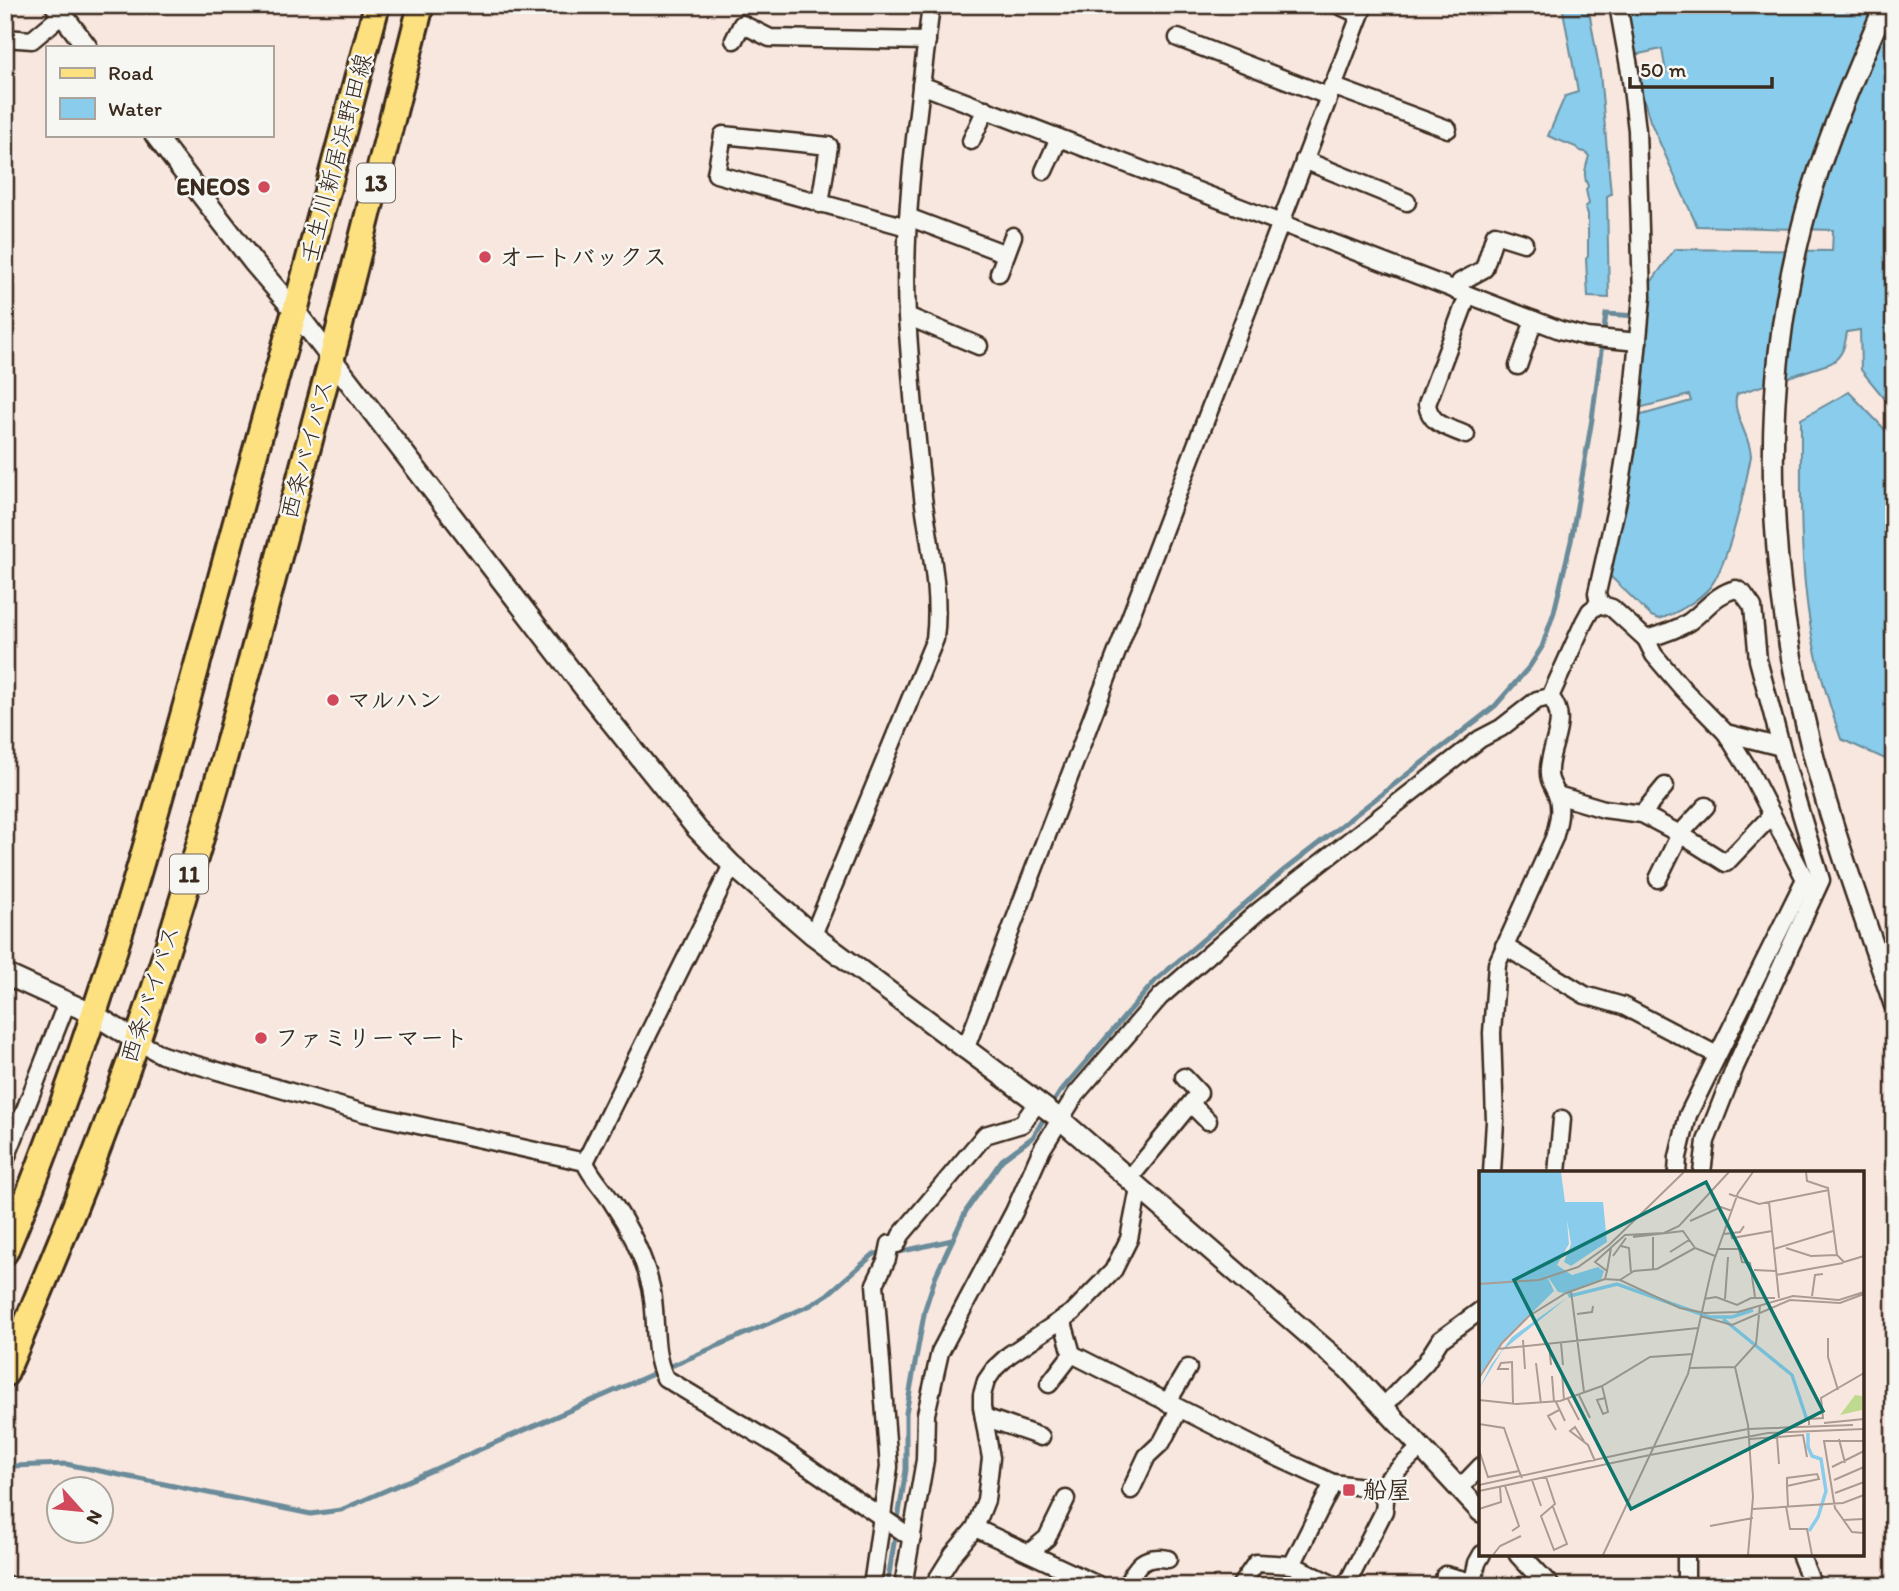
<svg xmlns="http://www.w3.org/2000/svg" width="1899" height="1591" viewBox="0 0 1899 1591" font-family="Itim,'Klee One',sans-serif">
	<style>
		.water { fill: #8acceb; stroke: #6a8b99; stroke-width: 2 }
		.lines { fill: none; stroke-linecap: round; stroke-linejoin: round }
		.stream { stroke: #6a8b99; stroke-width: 5 }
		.minor-casing { stroke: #3b2a1e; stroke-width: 21 }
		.tertiary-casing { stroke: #3b2a1e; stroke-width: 24 }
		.primary-casing { stroke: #3b2a1e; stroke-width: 30 }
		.trunk-casing { stroke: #3b2a1e; stroke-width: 30 }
		.minor { stroke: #f6f6f2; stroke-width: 16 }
		.tertiary { stroke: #f6f6f2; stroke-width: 19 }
		.primary { stroke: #fde080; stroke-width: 24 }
		.trunk { stroke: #fde080; stroke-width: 24 }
		.poi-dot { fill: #d1495b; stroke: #f6f6f2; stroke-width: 2.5 }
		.labels { text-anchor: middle; stroke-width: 5; stroke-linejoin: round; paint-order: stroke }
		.shield { fill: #f6f6f2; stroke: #73675e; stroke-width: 2 }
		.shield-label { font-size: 23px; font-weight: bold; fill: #3b2a1e }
		.street-label { font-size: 24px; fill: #3b2a1e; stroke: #f6f6f2 }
		.poi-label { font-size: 24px; font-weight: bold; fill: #3b2a1e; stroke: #f6f6f2; text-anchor: start }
		.inset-river { fill: none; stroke: #8acceb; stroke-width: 3.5 }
		.inset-road { fill: none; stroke: #ac9b92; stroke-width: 2 }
		.view { fill: #0f766e; fill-opacity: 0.15; stroke: #0f766e; stroke-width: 3.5 }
		.inset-edge { fill: none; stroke: #3b2a1e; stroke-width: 3.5 }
	</style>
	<rect width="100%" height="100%" fill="#f8e7df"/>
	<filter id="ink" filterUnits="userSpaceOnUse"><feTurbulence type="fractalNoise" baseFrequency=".0143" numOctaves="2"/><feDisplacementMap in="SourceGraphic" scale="14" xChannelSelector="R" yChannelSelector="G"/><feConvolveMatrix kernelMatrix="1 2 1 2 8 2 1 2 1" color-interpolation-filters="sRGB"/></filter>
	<g filter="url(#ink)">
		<!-- water -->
		<g class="water">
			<path d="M1562,5h26l12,68 11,121 -4,2 2,102 -21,-1 -2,-38 2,-3v-42l-3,-7 4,-3 -3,-14 2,-4c-6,-10 -2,-19 1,-30l-4,-4 -5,-1 -4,-4 -28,-11 17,-40 13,-4z"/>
			<path d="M1625,5h269v405l-33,-40 -1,-40 -13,2c-2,13 -4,24 -16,31l-94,31c-7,17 14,43 14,62 -6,32 -22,107 -41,131 -12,14 -34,27 -51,32l-8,-3 -42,-41 19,-85 10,-74 53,-15 -2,-6 -50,13 10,-123 26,-36 157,2 1,-21 -136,-4 -47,-105 -13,-45 29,-3 -4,-24 -28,6z"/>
			<path d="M1849,392l45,47v324l-53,-24c-13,-38 -25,-76 -31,-115 -11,-68 -9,-137 -9,-205z"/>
		</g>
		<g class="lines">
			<!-- stream -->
			<g class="stream">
				<path d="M1051,1106l9,-14 95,-111 128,-110 212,-165 35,-40 12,-19 12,-35 17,-71 21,-122 14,-105 31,2"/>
				<path d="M5,1463l8,3 53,-2 245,50 30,-4 470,-205 17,-11 46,-40 25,-2 53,-12"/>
				<path d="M887,1586l19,-116v-57l19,-104 11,-34 30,-64 36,-51 31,-23 13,-22"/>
			</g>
			<!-- minor casing -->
			<g class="minor-casing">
				<g id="minor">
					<path d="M1338,5l22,10"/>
					<path d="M5,38l27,2 30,-25"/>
					<path d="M1178,38l150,58"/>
					<path d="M734,40l8,-16 28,14 157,3"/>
					<path d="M921,85l639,245 27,7 51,5"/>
					<path d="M1332,86l116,43"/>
					<path d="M971,141l15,-32"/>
					<path d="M1304,160l103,42"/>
					<path d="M1044,171l15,-33"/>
					<path d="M820,204l9,-58 -106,-11 -7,39 191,53"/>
					<path d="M908,217l98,37"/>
					<path d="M999,273l14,-37"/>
					<path d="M1456,291l4,-9 24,-13 11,-35 29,9"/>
					<path d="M907,316l72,30"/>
					<path d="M1518,366l16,-46"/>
					<path d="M1466,435c-18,-8 -36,-10 -39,-31l41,-109"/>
					<path d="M1599,604l-2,-11 22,-98 11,-70 12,-129 -5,-166 -7,-58 -12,-67"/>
					<path d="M1646,639l8,16 29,34 43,44 55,14"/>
					<path d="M1557,795l47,14 38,5 38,20 46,29 46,-48"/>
					<path d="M1642,814l23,-28"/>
					<path d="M1658,879l22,-45 26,-28"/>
					<path d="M813,935l122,-296c6,-48 -6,-95 -12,-142 -7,-60 -12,-120 -16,-180 -5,-104 12,-209 24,-312"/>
					<path d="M1504,946l81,49 38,11 94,49"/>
					<path d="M137,1041l25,14 202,58 221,49c6,15 18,26 27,40 17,25 32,55 39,85 7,30 0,62 14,91l116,70 131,90"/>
					<path d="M965,1050l399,-1045"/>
					<path d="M1191,1104l17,17"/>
					<path d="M5,1161l62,-159"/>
					<path d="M585,1162l147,-297"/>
					<path d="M1492,1173l3,-52 -3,-88 5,-69 57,-126c4,-14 8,-29 3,-43 -4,-10 -9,-14 -8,-26 1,-25 21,-50 1,-72"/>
					<path d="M1557,1173l5,-54"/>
					<path d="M1677,1173l1,-16 10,-42 117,-236 -56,-109 -23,-37"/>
					<path d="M1129,1179l70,-86 -15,-16"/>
					<path d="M1062,1319l10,35 198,100 63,29"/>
					<path d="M1049,1384l23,-30"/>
					<path d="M1167,1403l21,-35"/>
					<path d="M1383,1407l43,-45 14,-22 41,-30"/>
					<path d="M984,1417l57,20"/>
					<path d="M1459,1489l22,-23"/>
					<path d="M1131,1490l16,-34 15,-14 17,-33"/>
					<path d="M975,1528l125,58"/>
					<path d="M1029,1553l18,-15 19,-39"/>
					<path d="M1686,1554v32"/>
					<path d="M1800,1554l13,32"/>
					<path d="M1292,1565l41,-82 45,6"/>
					<path d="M5,1584l5,2"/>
					<path d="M872,1586l17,-119 -14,-183 12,-25 3,-15h7l4,-9 84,-100 37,-11 15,-21"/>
					<path d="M903,1586l22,-126 1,-46 14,-62 74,-140 28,-63 34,-55 84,-97 100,-87 220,-171 21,-11 36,-28 13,-3 34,-75 6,-11 9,-7 13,4 34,31c14,-4 30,-9 43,-17 17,-12 26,-28 47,-33l7,4 10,14 5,53 27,101 36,119 -86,187 -29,74 -4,32"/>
					<path d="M933,1586l20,-32 22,-26 11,-28 5,-42 -9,-51v-12l4,-14 9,-13 14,-13 64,-43 40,-41 16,-32 10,-51"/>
					<path d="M1126,1586c10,-20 18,-32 42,-27"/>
					<path d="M1240,1586l16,-23 36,2 44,21"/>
					<path d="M1340,1586l8,-4 36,-71 1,-10 -7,-12 42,-41"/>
					<path d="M1442,1586l3,-11 27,7"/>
					<path d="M1472,1586l5,-23 5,-9"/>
				</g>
			</g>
			<!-- tertiary casing -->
			<g class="tertiary-casing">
				<g id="tertiary">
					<path d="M55,5l32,42"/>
					<path d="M1885,5c-33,76 -67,153 -86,234 -40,164 -31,340 11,503 22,89 54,175 84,262"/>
					<path d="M155,135l98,127 42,49 293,382 109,136 35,36 81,70 247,184 288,250 133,143"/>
					<path d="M5,974l90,41 42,26"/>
					<path d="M1519,1554l30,32"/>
				</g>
			</g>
			<!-- primary casing -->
			<g class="primary-casing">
				<g id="primary">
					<path d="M295,311l82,-306"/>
					<path d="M331,361l90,-356"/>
				</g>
			</g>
			<!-- trunk casing -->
			<g class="trunk-casing">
				<g id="trunk">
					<path d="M5,1252c128,-303 198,-626 290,-941"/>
					<path d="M5,1374c47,-110 93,-220 132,-333 76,-223 133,-453 194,-680"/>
				</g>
			</g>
			<!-- minor -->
			<use href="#minor" class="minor"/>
			<!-- tertiary -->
			<use href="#tertiary" class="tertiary"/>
			<!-- primary -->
			<use href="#primary" class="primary"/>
			<!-- trunk -->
			<use href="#trunk" class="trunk"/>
		</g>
	</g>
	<!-- markers -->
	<g class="poi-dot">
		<circle cx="264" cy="187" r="7"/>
		<circle cx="485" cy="257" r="7"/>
		<circle cx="333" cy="700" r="7"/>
		<circle cx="261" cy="1038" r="7"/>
		<rect x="1342" y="1483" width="14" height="14" rx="3.5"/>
	</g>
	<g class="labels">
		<!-- shield labels -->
		<g class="shield">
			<rect x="357" y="163.5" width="38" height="39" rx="5"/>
			<rect x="170" y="854.5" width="38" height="39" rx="5"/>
		</g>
		<g class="shield-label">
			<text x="376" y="191">13</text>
			<text x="189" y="882">11</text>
		</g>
		<!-- street labels -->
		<g class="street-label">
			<text transform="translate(336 158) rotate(-75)" y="8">壬生川新居浜野田線</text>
			<text transform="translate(307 449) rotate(-75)" y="8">西条バイパス</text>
			<text transform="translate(150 994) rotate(-72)" y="8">西条バイパス</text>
		</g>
		<!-- poi labels -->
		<g class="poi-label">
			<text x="250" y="195" text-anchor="end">ENEOS</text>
			<text x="499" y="265">オートバックス</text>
			<text x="347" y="708">マルハン</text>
			<text x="275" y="1046">ファミリーマート</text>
			<text x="1363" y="1498">船屋</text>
		</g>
	</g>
	<!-- overview -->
	<g transform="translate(1479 1171)">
		<rect width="385" height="385" fill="#f8e7df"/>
		<path d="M376,224l7,1v14l-22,5z" fill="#bfd990"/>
		<path d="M0,1h82l4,30h38l4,40 -36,24 -7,-4 7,-18 -4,-24 2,24 -12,21 15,10 26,-8 6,4 -3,9 -37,13 -6,-1 -12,-18 8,17 -52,51 -23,34zM89,126l-66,54 -23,38 12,-24 21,-28z" fill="#8acceb"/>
		<path class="inset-river" d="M89,121l2,4 47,-12 92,33h23l21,-7M244,148l69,56 15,45M329,262v14l4,9 9,3 5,32 -8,26 -9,14"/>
		<path class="inset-road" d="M250,1l-50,54 -15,7 -39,2 -30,27 12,9 -2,8 15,1 60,28 25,5 33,-1 55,-16 46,4 25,-8M327,1l1,9 21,7 9,67 7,7 20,-6M250,23l30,10 70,-14M290,31l10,96M211,50l31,-14 11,4M245,63l16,-2 4,-6M252,63l1,4 40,-7M154,66l50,-6 12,17 20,8M174,66v33M142,75l8,2 2,25M307,77l25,8 26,-1M239,78h21l3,13 8,1 5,34M295,78l59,-18M191,81l19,-12M134,85l13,-18M275,99l22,1M128,100l4,-23M297,104l67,-12M141,109l14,-9 23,-2 38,-21M0,113l60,-4 39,-13 31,-22 75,-73M92,120l13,101M333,125l3,-21 8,-1M225,128l12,-2 21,8 14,-7h24M246,128l3,-42M98,143l15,-2 1,-6M221,145l32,9 58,-25 50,3 24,-9M349,167v19l10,33M44,169l2,29M82,172l2,22M70,173l2,21M18,178l201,-21M57,192l5,41M211,197l45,-1M30,198h-11l3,-6 11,-1 1,42M83,201l2,28M73,205l2,26M0,207l23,-35 27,-27 37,-23 39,-14M123,215l3,12 3,14 -5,2 -6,-14 8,-2M100,224l11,23M89,228l11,21M0,229l38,4 43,-3 42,-15 48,-29 43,-3M77,231l9,19M345,252l40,-4M0,253l25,4 15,43M330,254v-6l14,-1 -2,-20 43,-25M77,259l-8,-14 11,-6M298,266l2,27M271,268l53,-4 4,22M360,268l6,24M105,270l-9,-14 -5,4 18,14 7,16M385,270h-40l11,67 17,24 12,1M175,276l94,-18 105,-4M0,279l9,27 31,-6 3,7M171,284l118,-22 96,-4M353,296l32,-16M67,306l9,27 -14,12 13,34 13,-6 -14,-37M53,309l9,26M355,309l30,-13M0,314l175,-38M26,315l14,40 -7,5M308,315l32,-7 -2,-5 -30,4v8l1,20M0,320l171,-36M356,322l29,-11M307,335l4,23h17l5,26M0,338l22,-7 -1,-15M274,338l90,-6 21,-8M364,349l21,-1M231,355l43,-8M14,384l7,-9 21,-10M124,384l85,-181 25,-111 25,-70 15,-21M269,384l5,-58 -5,-72 -13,-58 21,-23 4,-39"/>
		<path class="view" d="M227,11l117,229 -192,98 -117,-229z"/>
		<rect width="385" height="385" class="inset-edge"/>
	</g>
	<!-- margin -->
	<rect width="1899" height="1591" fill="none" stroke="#f6f6f2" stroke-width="28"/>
	<rect x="14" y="14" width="1871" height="1563" fill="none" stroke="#3b2a1e" stroke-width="2.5" filter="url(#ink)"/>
	<!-- legend -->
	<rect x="46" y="46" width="228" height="91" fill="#f6f6f2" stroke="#aba49d" stroke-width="2"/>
	<rect x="60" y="68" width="35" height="10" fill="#fde080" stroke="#aba49d" stroke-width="2"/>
	<text x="108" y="80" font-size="21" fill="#3b2a1e">Road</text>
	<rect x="60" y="98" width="35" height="21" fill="#8acceb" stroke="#aba49d" stroke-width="2"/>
	<text x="108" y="116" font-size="21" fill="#3b2a1e">Water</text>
	<!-- north arrow -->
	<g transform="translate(80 1510) rotate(117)"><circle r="33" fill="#f6f6f2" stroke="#aba49d" stroke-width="2"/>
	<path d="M0-5L12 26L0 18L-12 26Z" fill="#d1495b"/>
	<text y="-10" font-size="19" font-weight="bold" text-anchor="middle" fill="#3b2a1e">N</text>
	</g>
	<!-- scale -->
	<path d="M1630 77v10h142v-10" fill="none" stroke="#3b2a1e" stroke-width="3.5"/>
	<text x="1640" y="77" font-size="21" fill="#3b2a1e" stroke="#f6f6f2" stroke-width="5" paint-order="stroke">50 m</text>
</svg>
